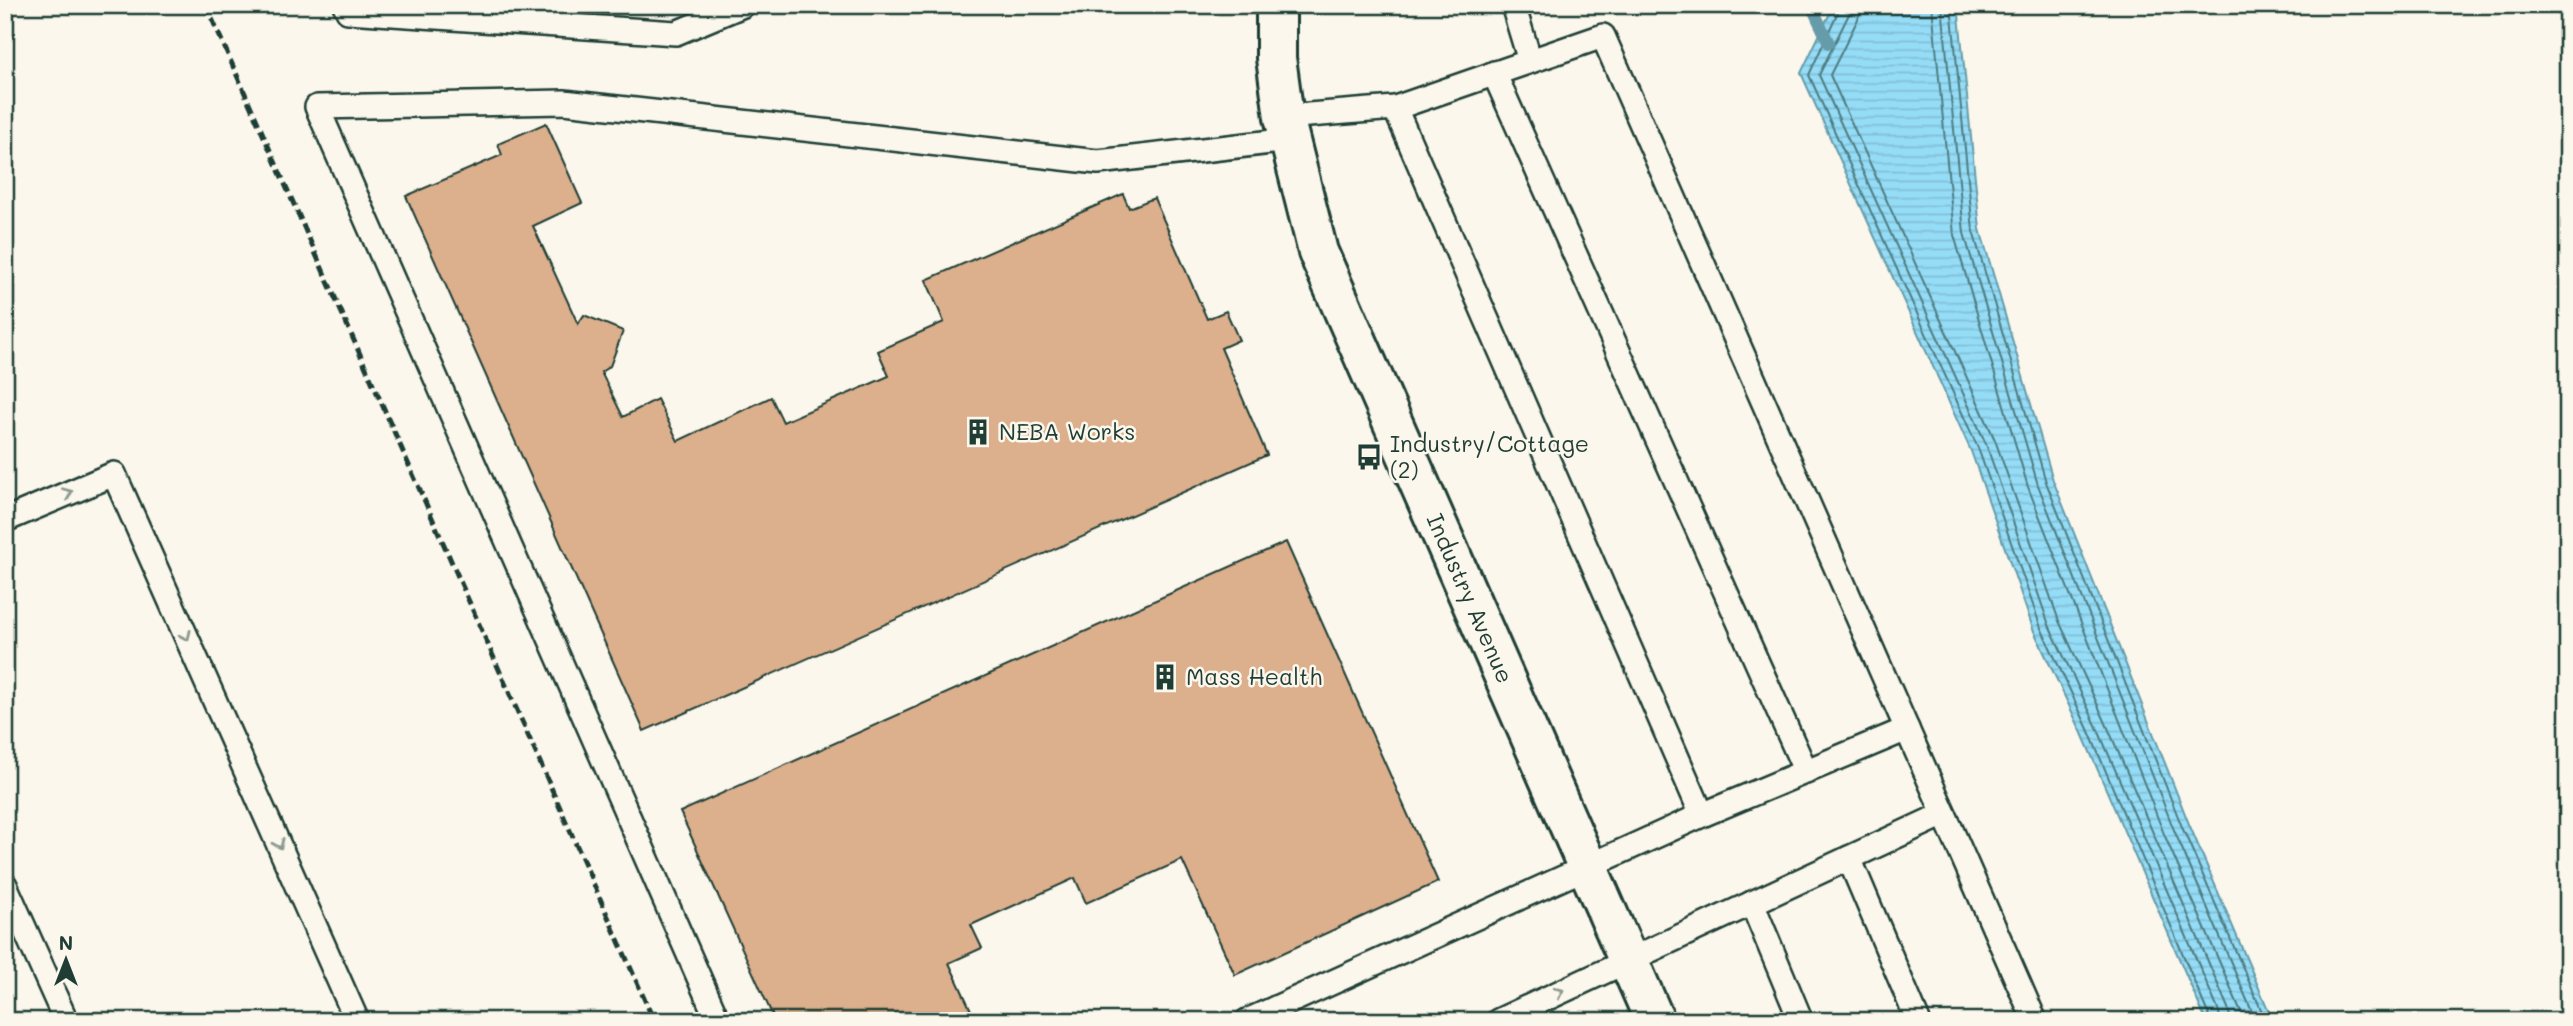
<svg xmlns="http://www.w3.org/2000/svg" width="2573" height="1026" viewBox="0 0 2573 1026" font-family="Mali,sans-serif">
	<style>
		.water { fill: url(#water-rules); stroke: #669ca9; stroke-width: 2 }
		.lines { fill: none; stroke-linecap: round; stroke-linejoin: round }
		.shore { stroke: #4e7d82; stroke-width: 2 }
		.stream { stroke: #669ca9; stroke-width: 12 }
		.building { fill: #dcaf8d; stroke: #1f3d34; stroke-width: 2 }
		.service-casing { stroke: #1f3d34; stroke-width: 28 }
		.tertiary-casing { stroke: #1f3d34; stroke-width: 44 }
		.service { stroke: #fbf7ec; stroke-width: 23 }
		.tertiary { stroke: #fbf7ec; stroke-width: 38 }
		.rail { stroke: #1f3d34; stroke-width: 5; stroke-dasharray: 10 5; stroke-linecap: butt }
		.oneway { stroke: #8d9a90 }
		.labels { text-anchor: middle; stroke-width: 5; stroke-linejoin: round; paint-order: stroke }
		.poi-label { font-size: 23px; fill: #1f3d34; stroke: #fbf7ec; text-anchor: start }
		.street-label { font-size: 23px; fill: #1f3d34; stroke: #fbf7ec }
	</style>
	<defs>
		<pattern id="water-rules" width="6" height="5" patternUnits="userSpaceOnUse" patternTransform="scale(1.75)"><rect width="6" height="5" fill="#95dcf7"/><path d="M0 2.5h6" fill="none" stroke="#80bed4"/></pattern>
	</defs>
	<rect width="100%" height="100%" fill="#fbf7ec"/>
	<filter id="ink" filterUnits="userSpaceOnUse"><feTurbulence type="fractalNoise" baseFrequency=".0143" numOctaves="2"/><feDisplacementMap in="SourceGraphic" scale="14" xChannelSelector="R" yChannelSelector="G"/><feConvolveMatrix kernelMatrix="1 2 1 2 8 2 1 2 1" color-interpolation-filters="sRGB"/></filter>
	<g filter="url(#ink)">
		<!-- water -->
		<path class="water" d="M1839,5h119l22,224 73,251 136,344 84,197h-67l-125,-290 -47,-100 -63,-180 -170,-378 31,-64z"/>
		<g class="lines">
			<!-- shore -->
			<g class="shore">
				<path d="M1841,5l-32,70 169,373 63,180 47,101 123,292"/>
				<path d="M1850,5l-1,9 -30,61 167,369 63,181 47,100 123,287 1,9"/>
				<path d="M1861,5l-3,14 -28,56 165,365 64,181 46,100 123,287 3,13"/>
				<path d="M1932,5l22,230 74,252 136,347 81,187"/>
				<path d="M1942,5l22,228 74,252 136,345 82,191"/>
				<path d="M1951,5l22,226 73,251 136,345 84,194"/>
			</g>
			<!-- stream -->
			<path class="stream" d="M1811,5l18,38"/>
		</g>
		<!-- building -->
		<g class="building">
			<path d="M1347,5h29l-1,7 -29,-2z"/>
			<path d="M546,123l36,80 -49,23 45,98 6,-9 39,16 -13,35 -9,6 22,45 34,-18 21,42 93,-44 12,25 106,-46 -11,-25 66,-29 -18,-42 197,-86 6,14 25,-10 53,121 19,-8 13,29 -18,8 46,107 -623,276 -238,-535 96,-41 -4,-11z"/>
			<path d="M1286,542l152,340 -203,93 -53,-115 -96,43 -11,-25 -104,47 11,23 -33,15 27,58h-201l-95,-209z"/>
		</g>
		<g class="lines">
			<!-- service casing -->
			<g class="service-casing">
				<g id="service">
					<path d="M345,5l3,6 328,22 67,-28"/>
					<path d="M1513,5l17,56"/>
					<path d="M1494,73l312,699"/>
					<path d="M1395,108l307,707"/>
					<path d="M1284,117l111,-9 208,-72 432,985"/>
					<path d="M5,520l109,-46 243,547"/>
					<path d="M1849,858l69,163"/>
					<path d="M5,885l61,136"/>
					<path d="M1752,903l49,118"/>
					<path d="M718,1021l-401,-914 247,-5 534,60 191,-22"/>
					<path d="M1247,1021l455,-206 205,-86"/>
					<path d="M1498,1021l446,-207"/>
				</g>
			</g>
			<!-- tertiary casing -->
			<g class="tertiary-casing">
				<g id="tertiary">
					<path id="s1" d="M1276,5v53l8,59 34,135 337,769"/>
				</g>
			</g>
			<!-- service -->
			<use href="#service" class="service"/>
			<!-- tertiary -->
			<use href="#tertiary" class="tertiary"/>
			<!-- rail -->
			<path class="rail" d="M206,5l448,1016"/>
		</g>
		<!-- one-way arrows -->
		<defs><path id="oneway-chevron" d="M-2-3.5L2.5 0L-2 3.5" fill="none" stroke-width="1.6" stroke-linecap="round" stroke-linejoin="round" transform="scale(1.75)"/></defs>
		<g class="oneway">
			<use href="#oneway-chevron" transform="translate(68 493) rotate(-23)"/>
			<use href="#oneway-chevron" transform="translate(186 636) rotate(66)"/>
			<use href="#oneway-chevron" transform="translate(279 844) rotate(66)"/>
			<use href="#oneway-chevron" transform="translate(1559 992) rotate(-25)"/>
		</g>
	</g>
	<!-- icons -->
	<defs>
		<g id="building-bare" transform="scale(2.1)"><path d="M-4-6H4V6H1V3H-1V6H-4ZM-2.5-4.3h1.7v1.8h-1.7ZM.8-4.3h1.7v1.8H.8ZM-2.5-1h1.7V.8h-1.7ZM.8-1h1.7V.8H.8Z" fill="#1f3d34" stroke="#fbf7ec" stroke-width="2.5" paint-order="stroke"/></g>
		<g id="bus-bare" transform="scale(2.1)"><path d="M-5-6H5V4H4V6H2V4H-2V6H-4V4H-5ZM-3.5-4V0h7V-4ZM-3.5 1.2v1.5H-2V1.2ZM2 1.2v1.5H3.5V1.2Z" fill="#1f3d34" stroke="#fbf7ec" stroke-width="2.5" paint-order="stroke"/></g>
	</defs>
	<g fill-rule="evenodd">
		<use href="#building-bare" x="978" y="432"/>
		<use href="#bus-bare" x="1369" y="457"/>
		<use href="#building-bare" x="1165" y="677"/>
	</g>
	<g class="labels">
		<!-- poi labels -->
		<g class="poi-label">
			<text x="999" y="440">NEBA Works</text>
			<text x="1390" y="452">Industry/Cottage<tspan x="1390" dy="26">(2)</tspan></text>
			<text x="1186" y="685">Mass Health</text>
		</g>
		<!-- street labels -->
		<g class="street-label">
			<text dy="8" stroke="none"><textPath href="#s1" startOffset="630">Industry Avenue</textPath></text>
		</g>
	</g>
	<!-- margin -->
	<rect width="2573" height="1026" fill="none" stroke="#fbf7ec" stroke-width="28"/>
	<rect x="14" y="14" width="2545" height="998" fill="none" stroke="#1f3d34" stroke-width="2.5" filter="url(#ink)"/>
	<!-- north arrow -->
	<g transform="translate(66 960)" stroke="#fbf7ec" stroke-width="5" paint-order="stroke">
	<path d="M0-5L12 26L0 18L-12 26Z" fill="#1f3d34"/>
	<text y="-10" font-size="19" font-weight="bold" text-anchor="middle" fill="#1f3d34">N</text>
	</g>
</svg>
